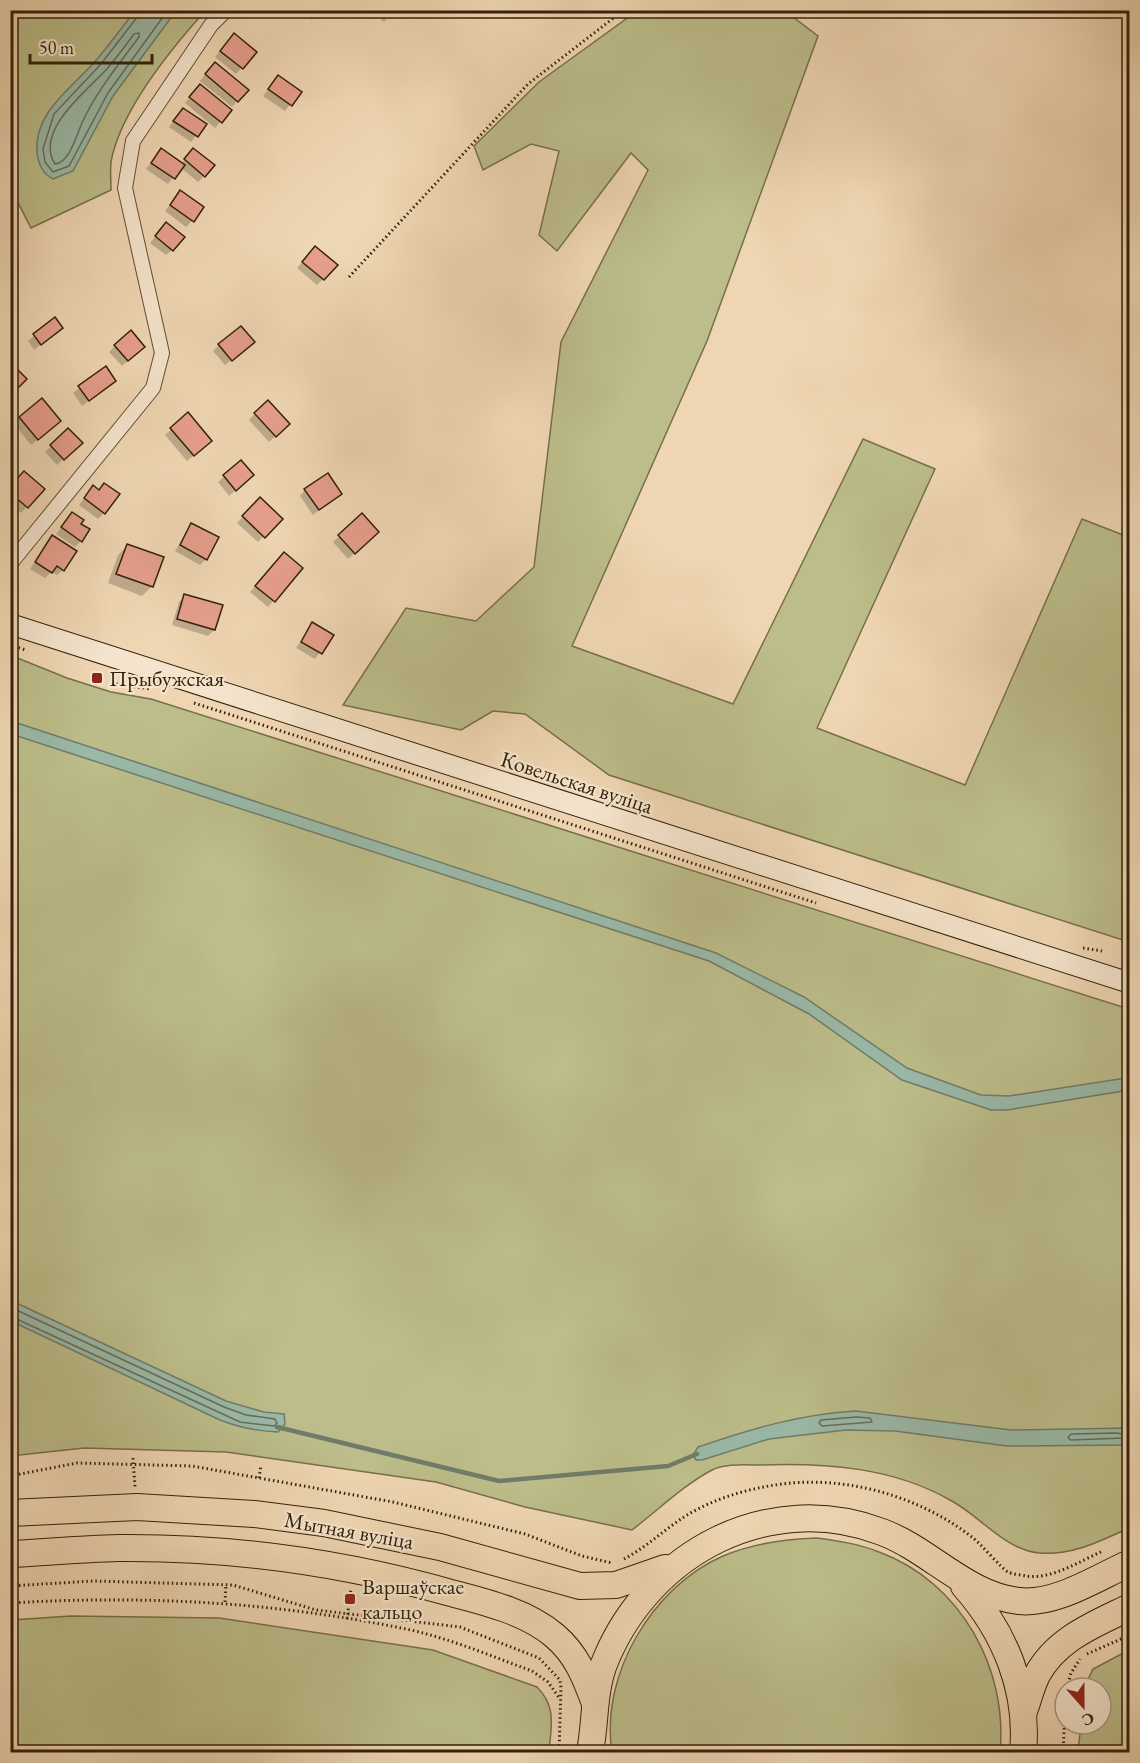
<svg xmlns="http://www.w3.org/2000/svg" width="1140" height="1763" viewBox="0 0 1140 1763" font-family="'EB Garamond',serif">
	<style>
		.green { fill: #bcbd8a; stroke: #776f4a; stroke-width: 1.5 }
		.water { fill: #9ab9a8; stroke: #707c69; stroke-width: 1.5 }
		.shadow { fill: #0003 }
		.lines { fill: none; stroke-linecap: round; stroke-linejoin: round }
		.shore { stroke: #666d59; stroke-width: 1.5 }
		.stream { stroke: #707c69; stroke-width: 4.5 }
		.building { fill: #e79f8c; stroke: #32210a; stroke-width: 1.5 }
		.street-casing { stroke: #614e34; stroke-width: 16 }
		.secondary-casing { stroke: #32210a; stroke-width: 22 }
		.highway-casing { stroke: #32210a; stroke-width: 28 }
		.path { stroke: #32210a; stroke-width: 3; stroke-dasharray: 1.5 3; stroke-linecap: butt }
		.street { stroke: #f5e4cd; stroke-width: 14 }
		.secondary { stroke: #f5e4cd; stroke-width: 20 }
		.highway { stroke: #efd6b2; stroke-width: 26 }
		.poi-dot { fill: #8f2418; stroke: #f5e4cd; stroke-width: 2 }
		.labels { text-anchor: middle; stroke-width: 4.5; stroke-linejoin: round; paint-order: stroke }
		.poi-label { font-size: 22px; fill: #32210a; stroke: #f5e4cd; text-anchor: start }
		.street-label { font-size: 22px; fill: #32210a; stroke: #f5e4cd }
	</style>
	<rect width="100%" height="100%" fill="#efd6b2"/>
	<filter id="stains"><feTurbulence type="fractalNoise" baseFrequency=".00333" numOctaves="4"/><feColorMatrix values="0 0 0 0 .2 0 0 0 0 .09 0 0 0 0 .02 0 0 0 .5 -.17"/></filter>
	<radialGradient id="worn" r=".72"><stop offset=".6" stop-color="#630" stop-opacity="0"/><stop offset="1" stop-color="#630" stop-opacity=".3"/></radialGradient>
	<!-- green -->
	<g class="green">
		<path d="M10,11h195c-34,38 -85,100 -94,151 -1,9 0,19 0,28l-80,38 -20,-39z"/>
		<path d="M637,11h148l33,25 -111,305 -135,305 161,58 130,-265 72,30 -118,259 148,57 117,-266 41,16 6,-16v423l-520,-167 -84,-61 -32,-3 -32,19 -118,-25 63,-97 70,13 58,-54 27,-225 87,-172 -17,-17 -74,98 -18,-16 20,-84 -28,-7 -48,26 -9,-24 65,-64z"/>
		<path d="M10,655l57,23 44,14 40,7 978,310v519c-29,13 -57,28 -90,25 -36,-4 -58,-37 -89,-53 -58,-33 -124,-37 -189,-35 -14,0 -37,-2 -49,5 -27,14 -55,41 -80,60l-107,-23 -89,-25 -210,-30 -142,-4 -73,8z"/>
		<path d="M817,1538c22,3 42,6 62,14 82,30 129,117 121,200h-388c-12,-77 40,-165 111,-196 31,-13 61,-17 94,-18z"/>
		<path d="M71,1616l148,2 214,32 104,37c20,20 14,39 12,65h-538v-132z"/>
		<path d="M1129,1650v102h-51l3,-28h20v-36h-17l9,-19z"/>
	</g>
	<!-- water -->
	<g class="water">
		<path d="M135,11h41l-63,85 -40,75 -20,8c-11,-6 -14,-14 -16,-26 -4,-42 38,-67 61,-95 13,-15 25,-32 37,-47z"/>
		<path d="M11,721l705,232 88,44 103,71 74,27 28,1 117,-18h3v12l-122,20h-16l-89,-30 -93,-66 -100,-53 -698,-227z"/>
		<path d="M10,1300l216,101 38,11 20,2 1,10 -7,8c-21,-1 -38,-4 -58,-12l-209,-99z"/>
		<path d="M856,1411l155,19 118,-2v17l-122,1 -112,-15 -49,-1 -77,9 -67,21h-6l-3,-5 5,-8c52,-18 103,-33 158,-36z"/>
	</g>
	<!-- shadow -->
	<g class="shadow">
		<path d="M301,10h20l-9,10z"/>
		<path d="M370,10h24l-10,12z"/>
		<path d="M228,41l27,11 -19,22 -21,-17z"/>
		<path d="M209,70l28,31 -5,6 -32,-26z"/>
		<path d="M273,83l27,9 -15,19 -22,-15z"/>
		<path d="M194,92l36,18 -15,18 -30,-25z"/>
		<path d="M183,109l21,15 -13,18 -22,-15z"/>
		<path d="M156,156l25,8 7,-8 16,20 -6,6 -17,-14 -13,16 -22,-15z"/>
		<path d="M180,192l12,29 -6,6 -21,-16z"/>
		<path d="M161,230l11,20 -6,5 -16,-12z"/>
		<path d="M310,254l13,25 -6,6 -20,-17z"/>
		<path d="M55,319l6,9 -27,22 -6,-9z"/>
		<path d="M219,345l28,3 -22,17 -12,-14z"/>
		<path d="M115,346l22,7 -15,13 -13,-14z"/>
		<path d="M105,368l3,19 -26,19 -9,-13z"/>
		<path d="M255,414l33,10 -19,18 -20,-22z"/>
		<path d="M188,415l17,31 -18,15 -22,-26z"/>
		<path d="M20,418l33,9 -22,18 -17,-21z"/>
		<path d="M68,430l12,13 -23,22 -12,-13z"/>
		<path d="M241,462l5,19 -17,15 -11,-14z"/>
		<path d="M93,487l5,4 6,22 -6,6 -19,-14z"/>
		<path d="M10,488l33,1 -22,24 -11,-9z"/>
		<path d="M305,490l35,4 -27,21 -13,-19z"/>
		<path d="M260,499l21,20 -23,23 -21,-19z"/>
		<path d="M72,514l7,10 2,17 -6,6 -19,-13z"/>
		<path d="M362,515l9,23 -23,21 -15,-17z"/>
		<path d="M192,525l14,34 -6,6 -25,-14z"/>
		<path d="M52,537l11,33 -6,5 -6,-3 -6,6 -15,-9z"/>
		<path d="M127,546l25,40 -10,10 -34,-13 10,-28z"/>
		<path d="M278,560l23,8 -33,39 -18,-15z"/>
		<path d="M185,596l29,34 -6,6 -36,-11 7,-23z"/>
		<path d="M313,624l19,11 -17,24 -19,-11z"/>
	</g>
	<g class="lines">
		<!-- shore -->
		<g class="shore">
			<path d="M139,10l-1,6 -37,48 -47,50 -11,35 2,13 8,10 16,-6 39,-73 60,-83"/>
			<path d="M139,33v4c-20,27 -43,55 -57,86 -6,13 -12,39 -27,41 -21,-32 31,-73 50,-93 11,-12 20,-25 29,-37z"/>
			<path d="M10,1307l214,100 22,8 29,4 2,4 -3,3 -34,-4 -230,-106"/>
			<path d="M856,1417l14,1 2,4 -50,4 -3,-3 2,-3z"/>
			<path d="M1116,1433l7,1 1,4 -53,2 -3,-2 3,-4z"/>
		</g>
		<!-- stream -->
		<path class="stream" d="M277,1427l222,54 169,-15 29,-12"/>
	</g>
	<!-- building -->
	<g class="building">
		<path d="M383,10h13l-5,7z"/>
		<path d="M234,33l23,19 -14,17 -23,-18z"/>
		<path d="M215,62l34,28 -11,12 -33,-28z"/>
		<path d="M278,75l24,17 -10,14 -24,-17z"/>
		<path d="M200,84l32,26 -10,13 -33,-26z"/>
		<path d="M183,108l24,16 -9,13 -25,-16z"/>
		<path d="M161,148l24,17 -10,14 -24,-16z"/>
		<path d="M193,148l22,17 -10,12 -21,-18z"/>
		<path d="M180,190l24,17 -10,15 -24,-17z"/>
		<path d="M166,222l19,15 -12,14 -18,-15z"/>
		<path d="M315,246l23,19 -14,15 -22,-18z"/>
		<path d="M55,317l8,11 -22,17 -8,-11z"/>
		<path d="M241,326l14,16 -23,19 -14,-17z"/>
		<path d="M131,330l14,17 -17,14 -14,-16z"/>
		<path d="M10,362l17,17 -16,16 -1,-1z"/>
		<path d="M106,366l10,15 -27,20 -11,-15z"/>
		<path d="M42,398l19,23 -23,19 -19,-23z"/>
		<path d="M268,400l22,24 -14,13 -22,-24z"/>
		<path d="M188,412l24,29 -18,15 -24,-28z"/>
		<path d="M68,428l15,15 -19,17 -14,-15z"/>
		<path d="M241,460l13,15 -18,16 -13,-16z"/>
		<path d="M24,471l21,18 -17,19 -18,-15v-7z"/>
		<path d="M328,473l14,21 -23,16 -15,-21z"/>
		<path d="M104,483l16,11 -15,20 -21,-16 9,-13 6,5z"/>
		<path d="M260,497l23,22 -18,19 -23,-22z"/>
		<path d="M72,512l12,8 -3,4 9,5 -8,13 -21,-15z"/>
		<path d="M362,513l17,19 -24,22 -17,-19z"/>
		<path d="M191,523l28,14 -12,23 -27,-15z"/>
		<path d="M52,535l25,16 -13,20 -7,-5 -5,7 -17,-11z"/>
		<path d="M127,544l37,13 -11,30 -37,-13z"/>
		<path d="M284,552l19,16 -28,34 -20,-16z"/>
		<path d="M184,594l39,11 -8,25 -38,-11z"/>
		<path d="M312,622l22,13 -12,19 -21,-12z"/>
	</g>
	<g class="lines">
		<!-- street casing -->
		<g class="street-casing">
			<path id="street" d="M10,564l143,-176 9,-35 -37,-165 8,-47 78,-116 15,-15"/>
		</g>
		<!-- secondary casing -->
		<g class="secondary-casing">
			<path id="secondary" d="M10,624l1120,359"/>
		</g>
		<!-- highway casing -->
		<g class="highway-casing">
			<g id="highway">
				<path d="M10,1513l127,-6 117,7 70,9 116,24 140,39 36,-1 49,-17"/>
				<path d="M10,1554c37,-2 73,-5 109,-6 111,-1 226,15 332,45 35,9 76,19 104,43 21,18 30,40 39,65"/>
				<path d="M964,1586c41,46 65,105 59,166"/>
				<path d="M1023,1714c5,-13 8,-27 14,-39 19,-36 58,-51 93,-68"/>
				<path d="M590,1752c6,-31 3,-63 16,-93 45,-107 163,-170 276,-127 48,18 84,63 137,69 37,4 77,-23 111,-38"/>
			</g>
		</g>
		<!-- path -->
		<g class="path">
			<path d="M349,277l179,-193 96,-74"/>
			<path d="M10,645l16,5"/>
			<path d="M116,684l35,5"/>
			<path d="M194,703l622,200"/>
			<path d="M1083,948l19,3"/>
			<path d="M133,1458l2,29"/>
			<path d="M10,1476l67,-13 115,3 201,36 132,32 57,22 30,7"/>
			<path d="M259,1478l2,-13"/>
			<path d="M624,1559c21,-11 40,-29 60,-42 25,-16 56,-26 85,-31 70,-13 147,8 203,51 9,7 29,31 36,35 4,2 13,3 18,4 25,4 54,-15 77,-25"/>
			<path d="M10,1586l83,-5 140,4 83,25 144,17 79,31 21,22 1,8 -2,64"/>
			<path d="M225,1602l1,-18"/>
			<path d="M10,1603c134,-8 265,-1 396,26 43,9 85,27 126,42l16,11 12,17"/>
			<path d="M347,1619l4,-30"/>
			<path d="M1087,1654l43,-19"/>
			<path d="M1067,1688l4,-15 9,-14"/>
			<path d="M322,1751l1,1"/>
			<path d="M1063,1752l2,-38"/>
		</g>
		<!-- street -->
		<use href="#street" class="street"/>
		<!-- secondary -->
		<use href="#secondary" class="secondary"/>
		<!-- highway -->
		<use href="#highway" class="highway"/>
	</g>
	<!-- markers -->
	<g class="poi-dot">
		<rect x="91" y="672" width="12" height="12" rx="3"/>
		<rect x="344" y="1593" width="12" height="12" rx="3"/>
	</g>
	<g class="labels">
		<!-- poi labels -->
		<g class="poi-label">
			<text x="109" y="686">Прыбужская</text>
			<text x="362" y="1594">Варшаўскае<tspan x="362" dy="25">кальцо</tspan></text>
		</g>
		<!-- street labels -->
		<g class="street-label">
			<text transform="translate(577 782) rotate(18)" y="8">Ковельская вуліца</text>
			<text transform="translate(349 1530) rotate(10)" y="8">Мытная вуліца</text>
		</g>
	</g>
	<!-- margin -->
	<rect width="1140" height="1763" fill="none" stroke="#efd6b2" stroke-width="36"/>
	<rect x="12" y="12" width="1116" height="1739" fill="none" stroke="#32210a" stroke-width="3"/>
	<rect x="18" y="18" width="1104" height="1727" fill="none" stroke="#32210a" stroke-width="1.5"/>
	<!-- north arrow -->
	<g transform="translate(1083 1706) rotate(159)"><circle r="28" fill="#f5e4cd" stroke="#a7967f" stroke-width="1.5"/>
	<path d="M0-4.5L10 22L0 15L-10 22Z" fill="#8f2418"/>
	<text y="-9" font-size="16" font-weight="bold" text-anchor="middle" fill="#32210a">С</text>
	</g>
	<!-- scale -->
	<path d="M30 54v9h122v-9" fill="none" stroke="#32210a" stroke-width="3"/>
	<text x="39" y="54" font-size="18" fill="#32210a" stroke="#f5e4cd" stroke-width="4.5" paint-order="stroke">50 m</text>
	<rect width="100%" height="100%" filter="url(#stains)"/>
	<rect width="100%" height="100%" fill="url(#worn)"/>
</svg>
